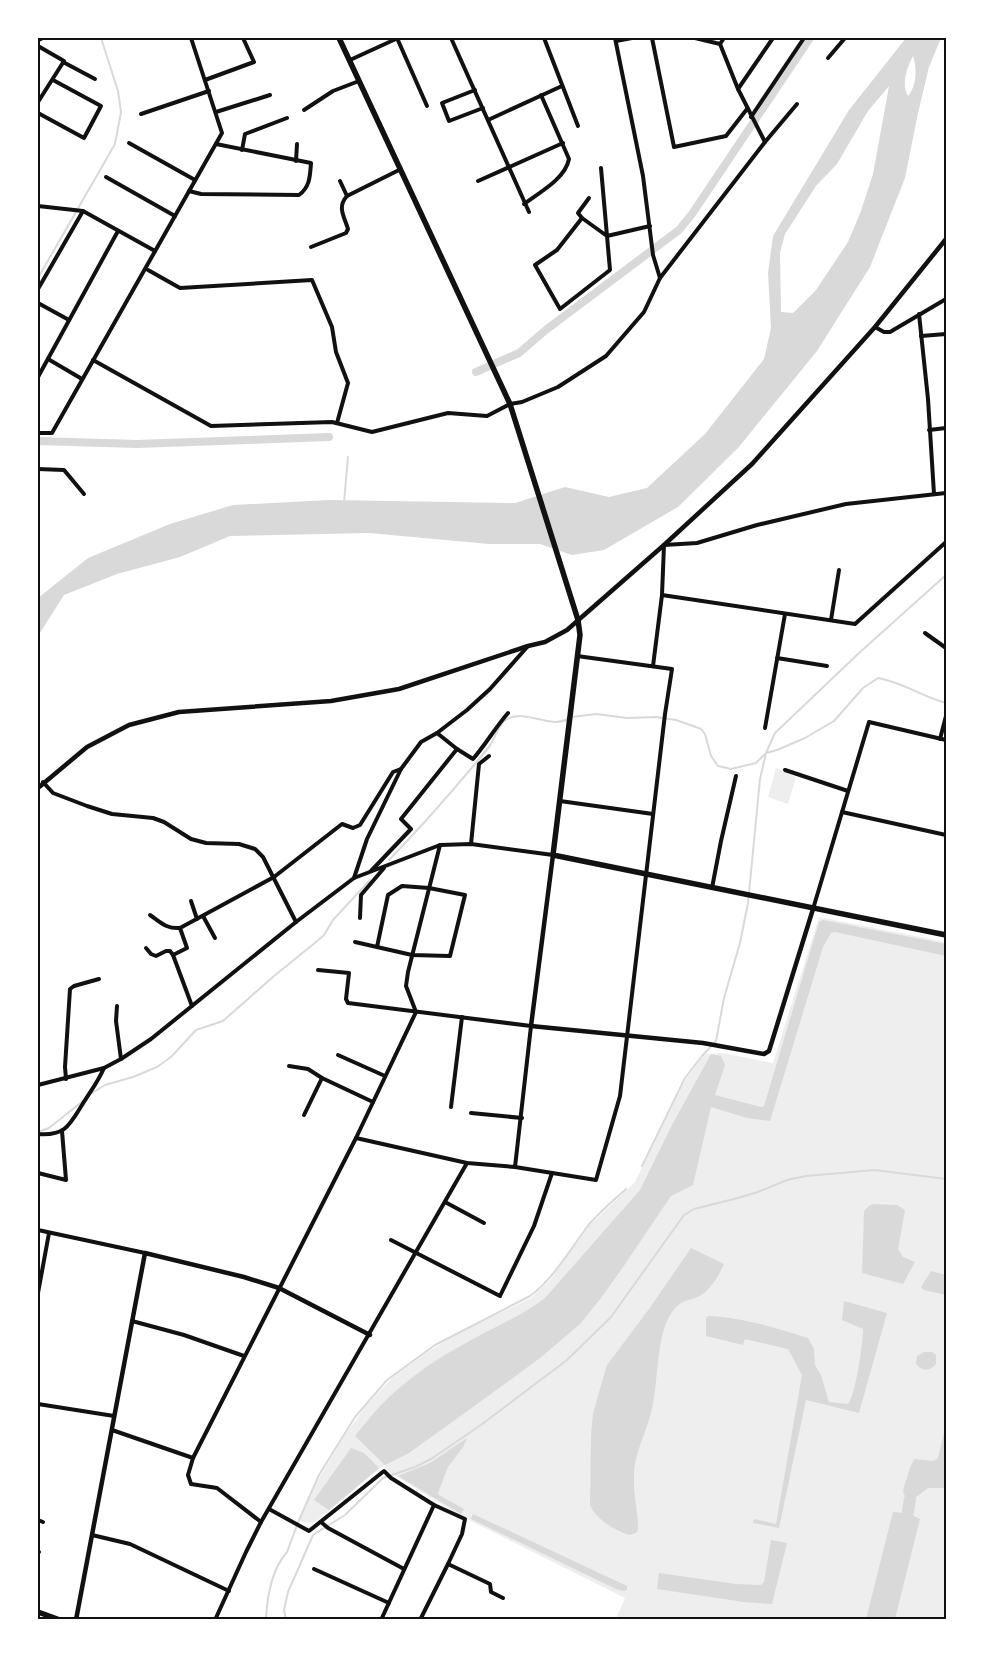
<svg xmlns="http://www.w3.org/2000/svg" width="984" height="1657" viewBox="0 0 984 1657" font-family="'Noto Sans',sans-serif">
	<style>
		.green { fill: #eee }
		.water { fill: #d9d9d9; fill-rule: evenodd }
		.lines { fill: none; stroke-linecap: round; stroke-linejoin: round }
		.stream { stroke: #d9d9d9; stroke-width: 2 }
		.canal { stroke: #d9d9d9; stroke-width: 8 }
		.river { stroke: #d9d9d9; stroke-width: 12 }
		.minor { stroke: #111; stroke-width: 4 }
		.tertiary { stroke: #111; stroke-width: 4.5 }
		.primary { stroke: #111; stroke-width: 5.5 }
		.neatline { fill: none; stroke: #111; stroke-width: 2 }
	</style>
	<rect width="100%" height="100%" fill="#fff"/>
	<!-- green -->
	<g class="green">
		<path d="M776,768l20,9 -8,27 -20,-7z"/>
		<path d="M819,917l127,25v677h-330l9,-21 -166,-83 -70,-43 -5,-6 -5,3 -60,50 -7,4 -13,-2 19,-41 27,-45 20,-28 27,-29 34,-25 29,-18 76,-37 19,-18 39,-54 46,-44 51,-103 19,-25 17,-1 51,10z"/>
	</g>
	<!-- water -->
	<g class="water">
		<path d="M906,38h35l-12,29 -11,46 -13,65 -35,89 -53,84 -79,97 -60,59 -74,43 -32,5 -32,-11h-51l-120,-11 -139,3 -50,21 -63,17 -53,21 -26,41v-38l50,-40 82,-34 63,-19 96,-5 186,3 50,-16 44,10 38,-9 58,-54 59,-75 7,-31 -3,-55 5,-37 76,-126zM913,56c4,13 4,29 -5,40 -7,-11 -1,-29 5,-40zM889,86l-16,88 -12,37 -13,31 -32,48 -23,23 -12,-1 -1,-59 5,-19 31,-48 21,-22 31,-53z"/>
		<path d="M823,920l123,24v12l-111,-24 -4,1 -8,14 -53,174 -23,-3 -36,-11 -18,78 -22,11 -50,74 -20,28 -21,26 -40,34 -67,49 -64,46 -24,12 -30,-29c9,-11 17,-22 27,-32 22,-22 49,-42 77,-57 28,-17 60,-29 86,-49l95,-108 32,-65 39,-71 10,2 4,9 -10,30 46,12 3,-1 55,-184z"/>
		<path d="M873,1204l24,1 8,5 -7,39 5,8 12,5 -12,22 -41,-11 2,-62 5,-5z"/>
		<path d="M691,1248l33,16c-5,11 -12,24 -23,31 -11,7 -18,2 -29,17 -17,24 -13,72 -21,101 -5,20 -17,41 -17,62 -1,18 4,36 4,54l-2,4 -7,2c-14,-5 -33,-15 -39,-30l1,-69 2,-23 14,-48 42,-56z"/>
		<path d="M931,1271l15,4v20l-22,-5 -3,-3z"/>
		<path d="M844,1301l43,12 -28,100 -53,-13 -27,128 -26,-5 1,-4 22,5 26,-149 -14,-26 -43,-10 -2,6 -37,-9v-18l2,-2c33,1 68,12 100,22l6,11 1,16 6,10 8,27 19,2c8,-10 15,-61 15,-75l-21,-9z"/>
		<path d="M924,1352h8l4,3v9c-6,8 -14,7 -20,0l1,-8z"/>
		<path d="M946,1424v62l-2,2h-16l-13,10c-16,1 -12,-9 -8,-20 2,-7 3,-13 8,-19l18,2 5,-3z"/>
		<path d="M467,1438l-4,9 -15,20 -10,26 1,2 25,14 -3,5 -63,-38 32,-13z"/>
		<path d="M351,1448l13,5 15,15 -50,42 -15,-10z"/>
		<path d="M906,1510l6,1 2,5 6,3 -25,100h-29l27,-107 12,1z"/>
		<path d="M473,1514l154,72v3l-3,2 -8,-2 -145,-70z"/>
		<path d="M771,1540l16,3 -15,61 -28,-2 -87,-13 2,-16 77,11 25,1 3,-3z"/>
	</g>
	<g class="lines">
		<!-- stream -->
		<g class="stream">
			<path d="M38,278l77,-134 6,-32 -3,-21 -17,-53"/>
			<path d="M344,502l4,-45"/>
			<path d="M572,717l24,-3 31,4 29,-1 20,3 17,6 8,3 4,5 6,22 7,10 13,3 25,-6 10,-10 11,-3 28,-12 29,-17 29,-33 15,-10c24,4 45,19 68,25"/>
			<path d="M389,860c35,-36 68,-74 100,-113 6,-8 9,-23 18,-28 20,-10 42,10 61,0"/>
			<path d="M92,1093l13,-8 28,-8 24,-10 14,-10 25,-27 27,-9 51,-45 42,-34 8,-7 9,-15 37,-40"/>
			<path d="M38,1132l11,-4 34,-27"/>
			<path d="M642,1166l43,-88 17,-22 14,-15 8,-43 16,-55 8,-40 12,-124 6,-26 9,-20 84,-80 87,-78"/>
			<path d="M266,1620c1,-23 6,-51 21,-68l12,-32 20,-45 36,-58 32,-37 48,-35 95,-49c24,-18 39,-45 57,-69 11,-14 26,-26 39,-38"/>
			<path d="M286,1620l-2,-10 4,-18 25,-57 32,-20 38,-37 32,-11 16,-8 50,-34 86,-65 44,-43 73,-102 10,-6 40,-10 24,-7 29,-12 19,-4 69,-6 71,9"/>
		</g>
		<!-- canal -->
		<g class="canal">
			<path d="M476,372l43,-19 28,-24 132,-99 13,-16 118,-176"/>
			<path d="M38,441l99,3 192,-7"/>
		</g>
		<!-- river -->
		<path class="river" d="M908,1511l2,-12"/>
		<!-- minor -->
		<g class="minor">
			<path d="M397,38l30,68"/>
			<path d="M451,38l78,174"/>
			<path d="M544,38l34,88"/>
			<path d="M615,38l28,138 10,79 7,23"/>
			<path d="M652,38l22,109 52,-11 21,-27"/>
			<path d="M695,38l25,6 18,45 27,53"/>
			<path d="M616,41l16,-3"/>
			<path d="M720,44l4,-6"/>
			<path d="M38,46l26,15 -26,41"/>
			<path d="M828,58l17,-20"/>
			<path d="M350,60l48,-22"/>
			<path d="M63,62l32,17"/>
			<path d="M205,80l49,-18 -11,-24"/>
			<path d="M738,89l35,-51"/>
			<path d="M475,90l-33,13 7,18 34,-13"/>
			<path d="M304,110l29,-19 26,-10"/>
			<path d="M216,112l54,-17"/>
			<path d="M38,113l46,25 17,-32 -48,-26"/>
			<path d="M141,114l68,-23"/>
			<path d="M751,117l53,-79"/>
			<path d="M488,120l74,-34"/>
			<path d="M129,143l66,37"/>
			<path d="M242,150l3,-16 42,-16"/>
			<path d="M296,161l1,-17"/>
			<path d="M601,168l9,102 -50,39 -25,-44 22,-15 25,-32 25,18 43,-10"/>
			<path d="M106,177l69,39"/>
			<path d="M340,181l7,15"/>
			<path d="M478,181l85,-38"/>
			<path d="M189,191l12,3 98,1c11,-8 11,-19 12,-32l-95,-19"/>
			<path d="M524,204c16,-12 41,-25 45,-45l-28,-64"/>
			<path d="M38,206l45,5 72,40"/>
			<path d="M582,218l-4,-5 11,-15"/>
			<path d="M311,247l35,-14 2,-4c-4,-13 -11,-22 -1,-33l54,-27"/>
			<path d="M148,270l32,18 132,-8 20,47 4,25 12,31 -11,40"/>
			<path d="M38,289l45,-78"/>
			<path d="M38,303l31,17"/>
			<path d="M919,314l9,85 6,95"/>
			<path d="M875,327l9,5h6l56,-33"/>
			<path d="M921,336l25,-2"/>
			<path d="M48,359l34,20"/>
			<path d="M93,360l118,66 121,-4 40,10 76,-19 39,3 23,-12 12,-2 36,-15 48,-31 38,-44 16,-34 105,-136 32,-38"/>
			<path d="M38,377l80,-146"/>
			<path d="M929,430l17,-2"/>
			<path d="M38,433h14l170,-300 -31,-95"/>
			<path d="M38,469l26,1 20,24"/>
			<path d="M662,595l193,29 91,-82"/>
			<path d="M831,620l8,-50"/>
			<path d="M925,633l21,15"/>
			<path d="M777,658l50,8"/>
			<path d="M653,666l9,-71 2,-50 33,-2 60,-18 89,-21 100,-11"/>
			<path d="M765,728l20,-114"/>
			<path d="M437,733l20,16 16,10c13,-15 22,-31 35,-46"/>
			<path d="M940,739l6,-23"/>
			<path d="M785,770l63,21"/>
			<path d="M43,782l10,11 34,13 25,8 41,4 11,4 27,17 15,4 33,1 16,5 8,8 33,65"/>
			<path d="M560,801l93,13"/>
			<path d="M842,812l104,23"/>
			<path d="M471,844l8,-80 10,-8"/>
			<path d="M371,871l40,-42 -10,-10 56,-70"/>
			<path d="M354,878l13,-39 34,-70 20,-27 16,-9 30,-23 23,-21 38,-43"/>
			<path d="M712,888l9,-47 15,-65"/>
			<path d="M191,901l6,18"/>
			<path d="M813,909l56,-187 77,18"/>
			<path d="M150,915c10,7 16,14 30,13"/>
			<path d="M203,916l12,22"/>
			<path d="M360,918l1,-23 23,-27"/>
			<path d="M355,942l57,13 38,1 15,-61 -36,-7 -27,-2 -14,9 -11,52"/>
			<path d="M146,948l5,6 5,2 10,-5h4l3,4 19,51"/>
			<path d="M173,955l14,-7 -7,-20 94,-51 68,-53 11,4 7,-3 33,-53 8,-3"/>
			<path d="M318,970l31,3 -3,26 2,4 183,23 -16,141 -48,-4 -111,-25"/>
			<path d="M117,1006l-1,15 5,38"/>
			<path d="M338,1055l47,21"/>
			<path d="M289,1066l19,3 14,9 51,24"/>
			<path d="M66,1079l-1,-12 5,-78 4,-3 25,-7"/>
			<path d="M38,1085l66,-17 17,-9 30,-20 145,-117 58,-44 86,-33 31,-1 82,11"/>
			<path d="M451,1107l11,-90"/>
			<path d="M471,1113l51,5"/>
			<path d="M304,1115l18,-37"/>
			<path d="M38,1134c27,2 31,-8 44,-29 8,-13 16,-23 22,-37"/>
			<path d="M515,1167l81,13 24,-84 45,-382 7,-45 -95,-13"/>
			<path d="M38,1173l28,7 -4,-49"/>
			<path d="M445,1202l39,21"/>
			<path d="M38,1230l107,23"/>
			<path d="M391,1240l109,56 34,-70 18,-53"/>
			<path d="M38,1293l11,-60"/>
			<path d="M132,1321l52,14 60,21"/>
			<path d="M38,1404l76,12"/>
			<path d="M112,1430l81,28"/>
			<path d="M434,1505l31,14 -3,15 -14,30"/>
			<path d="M269,1509l40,22 75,-60 7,7 43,27 -53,115"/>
			<path d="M38,1520l5,2"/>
			<path d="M261,1522l-44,-34 -26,-4 -3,-9 5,-17 163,-320 60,-126 -10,-26 2,-14 32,-127"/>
			<path d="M321,1522l7,6 76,41"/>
			<path d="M92,1535l38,9 99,47"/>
			<path d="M38,1552h1"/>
			<path d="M314,1569l75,34"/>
			<path d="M215,1620l31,-68 15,-30 206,-359"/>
			<path d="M420,1620l28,-56 42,20 1,8 12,6"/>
		</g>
		<!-- tertiary -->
		<g class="tertiary">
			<path d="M38,40l4,-2"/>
			<path d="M38,788l49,-41 42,-22 50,-13 152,-11 68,-12 129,-43 17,-4 22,-12 97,-85 88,-81 123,-137 71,-88"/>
			<path d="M553,855l-22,171 172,17 61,11 5,-3 44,-142"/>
			<path d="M76,1620l69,-367 99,24 35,11 91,47"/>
		</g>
		<!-- primary -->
		<g class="primary">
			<path d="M339,38l171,366 68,216 2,15 -27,220 393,80"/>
			<path d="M38,1612l22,8"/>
		</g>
	</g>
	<!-- border -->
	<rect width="984" height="1657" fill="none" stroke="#ffffff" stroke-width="78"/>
	<rect x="39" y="39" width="906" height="1579" class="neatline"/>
</svg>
